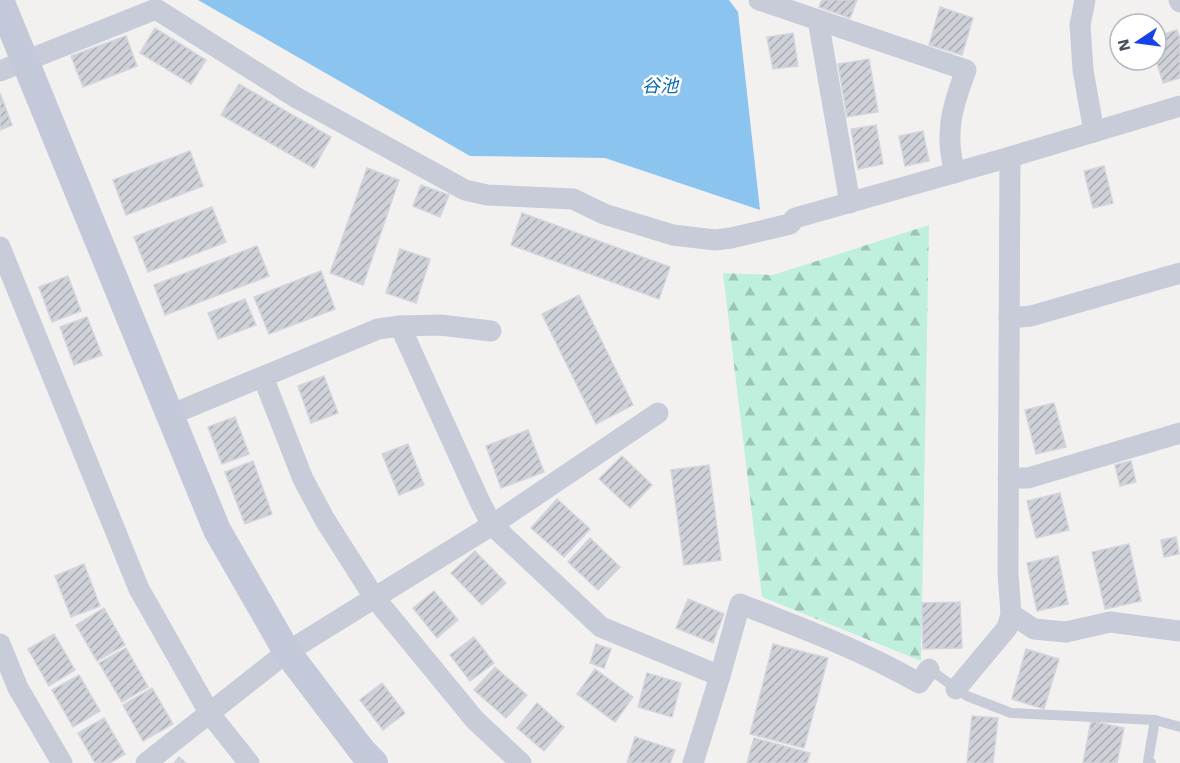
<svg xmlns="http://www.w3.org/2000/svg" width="1180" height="763" viewBox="0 0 1180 763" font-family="'Work Sans','Noto Sans JP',sans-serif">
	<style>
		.forest { fill: url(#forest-firs) }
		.water { fill: #8bc4ee }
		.building { fill: url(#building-hatch); stroke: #d4d5dc; stroke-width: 1.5 }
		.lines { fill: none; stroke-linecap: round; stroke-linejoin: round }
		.lane { stroke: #c7ccd8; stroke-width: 10 }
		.street { stroke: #c7ccd8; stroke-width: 21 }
		.secondary { stroke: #c3c9d9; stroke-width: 28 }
		.labels { text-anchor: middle; stroke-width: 5; stroke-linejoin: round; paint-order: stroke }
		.water-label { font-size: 18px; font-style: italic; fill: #0a68af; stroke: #fff }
	</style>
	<defs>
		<pattern id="forest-firs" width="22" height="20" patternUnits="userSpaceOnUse" patternTransform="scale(1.5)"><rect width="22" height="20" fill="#bff0dd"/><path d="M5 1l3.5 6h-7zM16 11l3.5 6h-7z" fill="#9dc5b6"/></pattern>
		<pattern id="building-hatch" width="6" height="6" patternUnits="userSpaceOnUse" patternTransform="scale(1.5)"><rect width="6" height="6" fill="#cfd1d8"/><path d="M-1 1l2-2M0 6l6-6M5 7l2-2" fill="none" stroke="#aaacb2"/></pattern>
	</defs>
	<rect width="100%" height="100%" fill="#f3f1f0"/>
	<!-- forest -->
	<path class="forest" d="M929,225l-8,436 -159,-64 -39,-324 50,2z"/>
	<!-- water -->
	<path class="water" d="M198,0h531l9,12 22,198 -155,-52 -135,-2z"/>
	<!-- building -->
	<g class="building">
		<path d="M822,0h35l-7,18 -31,-11z"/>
		<path d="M940,7l33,11 -11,37 -33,-10z"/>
		<path d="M155,28l51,32 -15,24 -51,-31z"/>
		<path d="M1177,30l3,9v39l-17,5 -7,-23v-24z"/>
		<path d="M793,33l5,33 -25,3 -6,-32z"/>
		<path d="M126,36l11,30 -54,21 -12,-31z"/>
		<path d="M869,59l9,53 -31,5 -9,-53z"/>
		<path d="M239,84l92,53 -17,31 -93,-53z"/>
		<path d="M0,93l12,32 -12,5z"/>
		<path d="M876,125l7,39 -25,5 -7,-40z"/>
		<path d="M923,131l6,30 -24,5 -6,-30z"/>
		<path d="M190,151l13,35 -77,29 -13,-35z"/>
		<path d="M1104,166l9,37 -20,5 -9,-37z"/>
		<path d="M367,168l32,12 -36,105 -33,-12z"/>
		<path d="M421,185l28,10 -9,22 -27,-11z"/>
		<path d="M212,207l14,35 -78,30 -14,-35z"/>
		<path d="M522,213l148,54 -11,32 -148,-54z"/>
		<path d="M257,246l12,30 -104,39 -11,-30z"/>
		<path d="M400,249l30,10 -14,44 -30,-10z"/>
		<path d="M321,271l14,38 -66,25 -15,-37z"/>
		<path d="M68,276l13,35 -29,11 -13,-35z"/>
		<path d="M579,295l54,110 -37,19 -54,-110z"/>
		<path d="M245,299l11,26 -38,14 -10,-26z"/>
		<path d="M87,317l15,38 -28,10 -14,-38z"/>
		<path d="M324,376l14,37 -27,10 -13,-37z"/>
		<path d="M1054,403l12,44 -30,7 -11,-44z"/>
		<path d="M235,417l14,37 -27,10 -14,-37z"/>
		<path d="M528,430l16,42 -43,16 -15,-42z"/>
		<path d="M408,444l16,41 -25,10 -17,-41z"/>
		<path d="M622,456l30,29 -22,23 -31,-29z"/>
		<path d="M253,461l19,53 -27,10 -20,-52z"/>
		<path d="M1131,461l5,21 -16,4 -5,-21z"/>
		<path d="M709,465l12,95 -37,5 -13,-95z"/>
		<path d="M1060,493l9,37 -33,8 -9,-37z"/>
		<path d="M557,499l33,30 -26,28 -33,-29z"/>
		<path d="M1176,537l3,17 -15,3 -3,-17z"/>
		<path d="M590,538l30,29 -22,23 -30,-28z"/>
		<path d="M1129,544l12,57 -36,8 -13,-57z"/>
		<path d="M475,551l31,32 -24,22 -31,-32z"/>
		<path d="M1058,556l10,48 -31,7 -10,-48z"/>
		<path d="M84,564l16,42 -29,11 -16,-41z"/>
		<path d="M434,591l24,29 -21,18 -24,-30z"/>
		<path d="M688,599l36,15 -11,29 -37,-15z"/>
		<path d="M960,602l2,46 -39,1 -1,-46z"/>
		<path d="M104,608l21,37 -28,16 -21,-36z"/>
		<path d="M54,634l21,36 -26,16 -21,-37z"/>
		<path d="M474,637l20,26 -24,18 -20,-26z"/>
		<path d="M596,644l15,5 -7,19 -14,-5z"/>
		<path d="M773,644l55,14 -24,90 -54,-14z"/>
		<path d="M126,648l22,39 -26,15 -23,-39z"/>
		<path d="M1026,649l33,10 -15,50 -32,-10z"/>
		<path d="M495,667l32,28 -21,23 -32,-28z"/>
		<path d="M595,669l38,28 -18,25 -38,-28z"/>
		<path d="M647,673l34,10 -9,34 -34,-10z"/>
		<path d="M79,675l21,36 -27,16 -21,-37z"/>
		<path d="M382,683l23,30 -22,17 -23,-30z"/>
		<path d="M152,688l21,36 -30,17 -20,-36z"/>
		<path d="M537,703l27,24 -20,24 -27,-23z"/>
		<path d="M972,716l26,2 -5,45h-26z"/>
		<path d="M104,718l21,36 -15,9h-15l-17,-30z"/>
		<path d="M1091,721l33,7 -7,35h-34z"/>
		<path d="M635,737l40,13 -5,13h-43z"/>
		<path d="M754,738l56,15 -3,10h-60z"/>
		<path d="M179,757l7,6h-12z"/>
	</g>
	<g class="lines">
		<!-- lane -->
		<g class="lane">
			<path d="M929,669l38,27 44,17 144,7 25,7"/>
			<path d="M1151,763l-3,-2 7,-41"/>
		</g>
		<!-- street -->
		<g class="street">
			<path d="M759,0l207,70c-14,37 -22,64 -11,103"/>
			<path d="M1085,0l-5,25 3,45 11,62"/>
			<path d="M1179,0l1,2"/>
			<path d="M818,20l32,183"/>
			<path d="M0,71l156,-62 141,89 168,92 22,5 86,4 31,15 69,21 42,5 16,-2 59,-14 5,-6 215,-61 170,-51"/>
			<path d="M0,247l139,342 71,125 39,49"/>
			<path d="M1009,318l22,-2 149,-43"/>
			<path d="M400,326l40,-1 51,6"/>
			<path d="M263,377l40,102 22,41 49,77 101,123 46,43"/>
			<path d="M170,415l208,-86 22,-3 80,176 12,23 109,102 119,49"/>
			<path d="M1008,478h20l152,-45"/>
			<path d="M1011,614l23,15 32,3 44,-10 70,9"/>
			<path d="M0,644l18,44 44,75"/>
			<path d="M956,689l51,-61 4,-14 -3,-41 2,-416"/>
			<path d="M146,763l141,-111 205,-127 166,-112"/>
			<path d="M693,763l27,-87 20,-72c60,23 123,47 179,79l10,-14"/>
		</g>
		<!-- secondary -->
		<path class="secondary" d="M0,0l217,530 70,122 76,100 11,11"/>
	</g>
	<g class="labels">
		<!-- water labels -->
		<g class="water-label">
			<text x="660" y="92">谷池</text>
		</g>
	</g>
	<!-- north arrow -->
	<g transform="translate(1138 42) rotate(257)"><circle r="28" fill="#ffffff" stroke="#b6b9bf" stroke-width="1.5"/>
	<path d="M0-4.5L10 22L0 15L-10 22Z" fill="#1643e7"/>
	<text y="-9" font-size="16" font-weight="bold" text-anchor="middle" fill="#484f5e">N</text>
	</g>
</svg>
